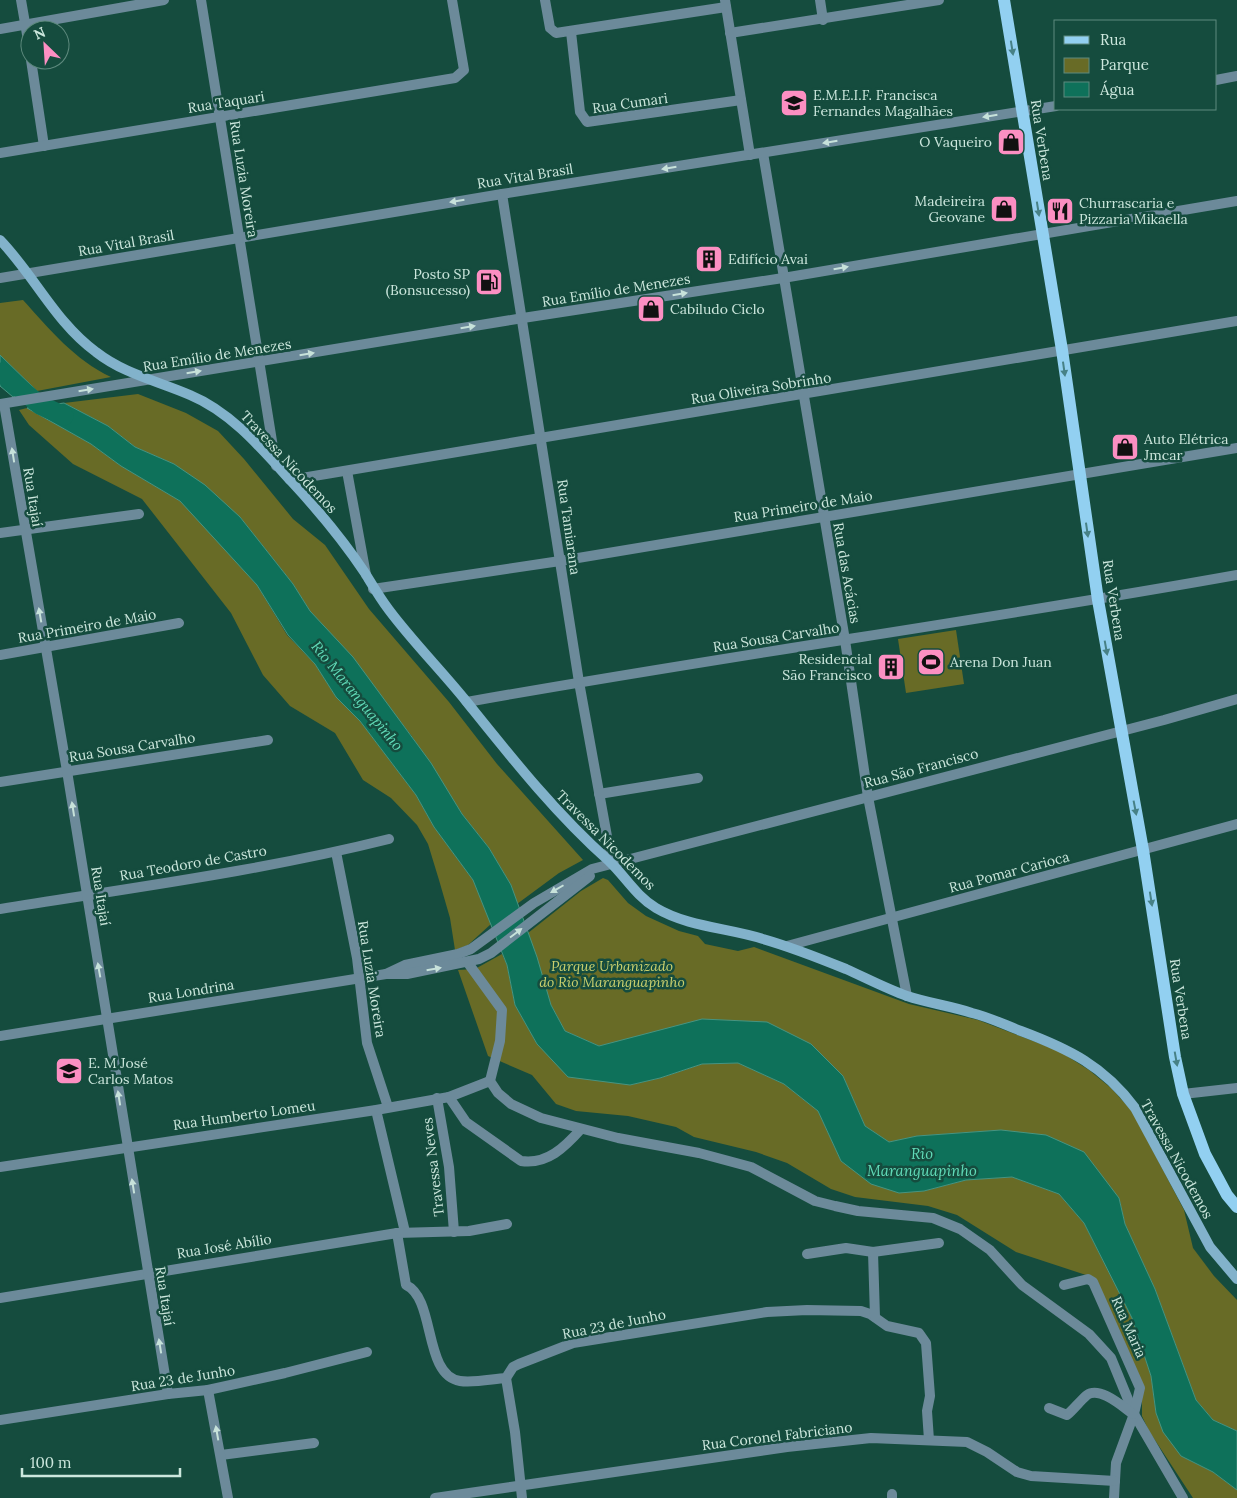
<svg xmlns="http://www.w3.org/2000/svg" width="1237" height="1498" viewBox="0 0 1237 1498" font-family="Lora,serif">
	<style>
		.green { fill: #686b26 }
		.water { fill: #0e715a; stroke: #479481 }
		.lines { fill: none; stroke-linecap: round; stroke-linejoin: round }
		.river { stroke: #0e715a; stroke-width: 19 }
		.minor { stroke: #6c8a9a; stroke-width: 10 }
		.tertiary { stroke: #6c8a9a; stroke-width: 10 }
		.secondary { stroke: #82b2cb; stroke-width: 10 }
		.primary { stroke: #92d0f1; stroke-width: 12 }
		.oneway { fill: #478186 }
		.oneway2 { fill: #c7e2da }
		.labels { text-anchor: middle; stroke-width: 5; stroke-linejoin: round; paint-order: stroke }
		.poi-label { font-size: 14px; fill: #cce7dd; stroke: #154c3e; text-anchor: start }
		.street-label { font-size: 14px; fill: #cce7dd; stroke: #154c3e }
		.park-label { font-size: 14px; font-style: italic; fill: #cbd06e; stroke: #154c3e }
		.water-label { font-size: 15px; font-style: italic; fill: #60dbb8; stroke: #154c3e }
	</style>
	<rect width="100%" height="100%" fill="#154c3e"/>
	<!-- green -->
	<g class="green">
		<path d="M23,300c27,30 52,60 88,77l-74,14 -37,-36v-52z"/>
		<path d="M138,394l48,19 32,18 26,28 49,60 32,26 44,64 80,93 48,62 86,96 -24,13 -42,31 -6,-19 -22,-37 -27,-34 -51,-79 -101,-124 -17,-27 -53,-67 -66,-53 -39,-17 -27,-21 -44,-23z"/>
		<path d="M27,408l64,36 30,22 59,35 15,15 62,69 30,50 28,29 21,33 24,24 56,74 18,32 39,53 18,44 -23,21 -13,5 -5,-32 -11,-38 -11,-36 -11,-19 -26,-27 -28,-18 -28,-47 -45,-27 -27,-31 -32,-62 -89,-114 -69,-35 -44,-39 -10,-15z"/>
		<path d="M956,630l8,54 -58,9 -8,-54z"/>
		<path d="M603,878l5,2 20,23 18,13 33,15 19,5 7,8 33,7 16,-4 155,57 69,16 81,31 30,19 22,18 21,23 52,99 9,38 21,28 23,24v131l-24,-11 -17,-20 -41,-111 -30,-65 -6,-26 -118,-68 -84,6 -28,6 -24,-16 -22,-50 -194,-41 -50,11 -34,-15 -14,-26 -23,-72 53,-42z"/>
		<path d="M502,954l5,11 8,40 22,39 93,41 30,-7 42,-14 36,-1 46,21 34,27 23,50 83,30 42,-11 46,-3 47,17 25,29 48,95 19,58 5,37 25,43 32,16 24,18v8h-44l-44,-67 -7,-15v-29l-56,-112 -70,-23 -59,-37 -29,-9 -73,-9 -24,-8 -44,-26 -31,-11 -62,-15 -18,-10 -48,-11 -52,-5 -20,-7 -24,-29 -44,-19 -30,-86 17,-1z"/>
	</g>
	<!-- water -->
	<g class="water">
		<path d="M0,355l37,36 -24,6 -13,-11z"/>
		<path d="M64,403l44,23 27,21 39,17 31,21 35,32 53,67 17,27 43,46 78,106 31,51 27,34 22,37 26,72 14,48 14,26 34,15 103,-27 65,3 44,22 32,32 22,50 24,16 28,-6 84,-6 45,5 38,17 35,46 6,26 30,65 41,111 17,20 24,11v59l-24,-18 -32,-16 -18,-24 -7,-19 -5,-37 -19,-58 -48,-95 -25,-29 -47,-17 -46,3 -42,11 -25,2 -28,-9 -30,-23 -23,-50 -34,-27 -46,-21 -36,1 -42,14 -30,7 -62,-8 -31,-33 -22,-39 -8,-40 -34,-85 -39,-53 -18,-32 -56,-74 -24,-24 -21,-33 -27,-29 -31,-50 -77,-84 -59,-35 -30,-22 -64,-36z"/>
	</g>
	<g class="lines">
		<!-- river -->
		<path class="river" d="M0,372l40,33 24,11"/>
		<!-- minor -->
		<g class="minor">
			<path d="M21,0l9,52"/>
			<path d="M201,0l75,466"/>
			<path d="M545,0l5,28 6,5 170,-26"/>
			<path d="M725,0l25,155"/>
			<path d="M820,0l3,20"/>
			<path d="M0,29l164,-29"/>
			<path d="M571,32l9,80 7,10 154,-22"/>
			<path d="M730,33l209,-33"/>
			<path d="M31,60l13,86"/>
			<path d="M0,153l455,-75 9,-8 -12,-70"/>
			<path d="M763,153l82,487 23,157 39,199"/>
			<path d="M502,194l77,488 33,182"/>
			<path d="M347,471l19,104"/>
			<path d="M290,480l947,-159"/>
			<path d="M0,533l139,-19"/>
			<path d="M373,589l187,-28 677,-113"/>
			<path d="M0,655l179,-32"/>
			<path d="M467,702c256,-46 514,-81 770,-127"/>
			<path d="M0,782l268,-42"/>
			<path d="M599,794l99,-16"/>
			<path d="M336,852l21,106 10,85 21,64"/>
			<path d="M0,909c130,-21 261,-38 389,-70"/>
			<path d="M787,946l450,-122"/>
			<path d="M468,963l34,47 -2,31 -10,40 8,12 13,11 30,14 77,20 81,15 52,14 64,34 20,5 23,5 75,7 27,11 30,21 32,35 67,49 22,24 23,56 49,84"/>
			<path d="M386,974l19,-9 53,-11 13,-5 63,-46 58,-34 572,-149 73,-21"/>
			<path d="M0,1036l386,-62h21l72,-15 12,-6 99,-77"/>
			<path d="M1183,1094l54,-6"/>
			<path d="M449,1097l17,25 55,39c26,4 44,-14 60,-32"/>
			<path d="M437,1098l12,69 5,65"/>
			<path d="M376,1110l29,122"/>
			<path d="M0,1167l376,-57 73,-13 41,-16"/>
			<path d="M397,1233l9,52c30,14 17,90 54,96 14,2 32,-2 46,-3l7,-11 6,-3 54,-21 194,-31 40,-2 54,1 9,3 17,12 32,7 7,10 4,53 -3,15 2,29"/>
			<path d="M873,1252l2,65"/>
			<path d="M807,1254l39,-6 27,4 66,-9"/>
			<path d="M1064,1285l24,-6 5,3 47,106 -6,26 -18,49 -2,35"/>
			<path d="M0,1298l397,-65 72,-2 38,-7"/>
			<path d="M506,1378l9,54 7,66"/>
			<path d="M208,1390l77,-17 82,-21"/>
			<path d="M1049,1408l18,7c7,-6 13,-14 20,-20 13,-9 36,12 46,19"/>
			<path d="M0,1420l168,-26"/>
			<path d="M221,1455l93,-12"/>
			<path d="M892,1494v4"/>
			<path d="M435,1498l352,-51 84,-9 96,4 20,10 30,20 14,4 84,5"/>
		</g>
		<!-- tertiary -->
		<g class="tertiary">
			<path d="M1216,80l21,-4"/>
			<path d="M0,278l502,-84 554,-88"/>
			<path d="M0,404l523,-86 260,-40 454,-77"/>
			<path d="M4,404l63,367 101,623 40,-4 20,108"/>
		</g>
		<!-- secondary -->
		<path class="secondary" d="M0,240c34,35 55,82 96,112 28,22 62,29 94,43 41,17 72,54 101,86 27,29 52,59 74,92 8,13 15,25 24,37 24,32 52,60 77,91 45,56 89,112 143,160 16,15 27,35 47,47 32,19 72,20 107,31 28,8 56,19 83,30 20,9 41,20 61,27 21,7 44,10 65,17 17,4 33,12 49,18 48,18 83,35 114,77l75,139 27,32"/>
		<!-- primary -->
		<path class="primary" d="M1004,0l58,350 36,250 45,250 32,207 8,37 22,60 22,41 10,12"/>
	</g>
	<!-- one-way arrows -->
	<defs><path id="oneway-solid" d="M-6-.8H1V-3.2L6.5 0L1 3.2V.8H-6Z" transform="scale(1.25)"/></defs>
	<g class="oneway">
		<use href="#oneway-solid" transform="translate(1012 48) rotate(81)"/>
		<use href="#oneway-solid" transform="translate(1038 209) rotate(81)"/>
		<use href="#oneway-solid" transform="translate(1064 369) rotate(82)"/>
		<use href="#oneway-solid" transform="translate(1087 530) rotate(82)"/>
		<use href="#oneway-solid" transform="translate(1106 648) rotate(80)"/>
		<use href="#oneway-solid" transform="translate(1135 808) rotate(79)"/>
		<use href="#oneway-solid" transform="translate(1151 899) rotate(81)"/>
		<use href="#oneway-solid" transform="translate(1176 1059) rotate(80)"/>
	</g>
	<g class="oneway2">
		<use href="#oneway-solid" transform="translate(990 116) rotate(171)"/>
		<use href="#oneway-solid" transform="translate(830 142) rotate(171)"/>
		<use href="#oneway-solid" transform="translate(669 168) rotate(171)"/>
		<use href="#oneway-solid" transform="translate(457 201) rotate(171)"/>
		<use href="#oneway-solid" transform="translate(841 268) rotate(-10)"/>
		<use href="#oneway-solid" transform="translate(680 294) rotate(-9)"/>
		<use href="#oneway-solid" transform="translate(468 327) rotate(-9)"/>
		<use href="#oneway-solid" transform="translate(307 354) rotate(-9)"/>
		<use href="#oneway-solid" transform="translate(194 372) rotate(-9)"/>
		<use href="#oneway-solid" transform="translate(86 390) rotate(-9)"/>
		<use href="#oneway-solid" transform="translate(13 455) rotate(-99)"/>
		<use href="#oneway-solid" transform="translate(40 615) rotate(-100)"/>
		<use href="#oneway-solid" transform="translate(73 809) rotate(-99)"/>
		<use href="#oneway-solid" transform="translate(557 889) rotate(150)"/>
		<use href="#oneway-solid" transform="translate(516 933) rotate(-37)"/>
		<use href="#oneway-solid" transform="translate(434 969) rotate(-10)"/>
		<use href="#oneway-solid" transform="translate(99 970) rotate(-100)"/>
		<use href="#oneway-solid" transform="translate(119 1098) rotate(-99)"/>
		<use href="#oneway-solid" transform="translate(133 1186) rotate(-99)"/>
		<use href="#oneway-solid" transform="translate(160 1346) rotate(-99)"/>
		<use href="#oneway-solid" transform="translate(217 1433) rotate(-100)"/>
	</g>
	<!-- icons -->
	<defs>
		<g id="school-square" transform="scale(1.4375)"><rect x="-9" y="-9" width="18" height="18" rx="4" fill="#fc8fc2" stroke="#154c3e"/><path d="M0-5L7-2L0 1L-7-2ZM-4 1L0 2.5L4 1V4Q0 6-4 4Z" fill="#111"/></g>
		<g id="shop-square" transform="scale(1.4375)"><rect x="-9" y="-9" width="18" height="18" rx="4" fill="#fc8fc2" stroke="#154c3e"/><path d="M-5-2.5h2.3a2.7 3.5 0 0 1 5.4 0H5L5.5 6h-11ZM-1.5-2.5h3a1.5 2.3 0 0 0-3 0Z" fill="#111"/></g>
		<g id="restaurant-square" transform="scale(1.4375)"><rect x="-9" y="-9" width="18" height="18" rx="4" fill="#fc8fc2" stroke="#154c3e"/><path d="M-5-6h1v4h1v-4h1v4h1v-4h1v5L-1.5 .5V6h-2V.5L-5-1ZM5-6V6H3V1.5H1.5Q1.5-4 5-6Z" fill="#111"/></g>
		<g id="building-square" transform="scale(1.4375)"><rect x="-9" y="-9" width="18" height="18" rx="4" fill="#fc8fc2" stroke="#154c3e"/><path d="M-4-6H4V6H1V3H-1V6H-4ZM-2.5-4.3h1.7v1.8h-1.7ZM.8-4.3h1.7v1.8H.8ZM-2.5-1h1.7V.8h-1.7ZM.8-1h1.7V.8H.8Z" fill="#111"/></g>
		<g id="fuel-square" transform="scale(1.4375)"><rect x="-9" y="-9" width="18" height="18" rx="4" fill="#fc8fc2" stroke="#154c3e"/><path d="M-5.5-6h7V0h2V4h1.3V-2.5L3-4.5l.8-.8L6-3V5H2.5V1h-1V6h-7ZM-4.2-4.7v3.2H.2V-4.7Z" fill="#111"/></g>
		<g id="stadium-square" transform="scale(1.4375)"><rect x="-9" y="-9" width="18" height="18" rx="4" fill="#fc8fc2" stroke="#154c3e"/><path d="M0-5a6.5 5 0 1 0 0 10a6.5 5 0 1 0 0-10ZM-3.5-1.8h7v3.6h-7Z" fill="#111"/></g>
	</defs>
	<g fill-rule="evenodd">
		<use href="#school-square" x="794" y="103"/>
		<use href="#shop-square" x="1011" y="142"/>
		<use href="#shop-square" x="1004" y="209"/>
		<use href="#restaurant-square" x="1060" y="211"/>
		<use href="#building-square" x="709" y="259"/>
		<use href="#fuel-square" x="489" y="282"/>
		<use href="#shop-square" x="651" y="309"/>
		<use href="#shop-square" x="1125" y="447"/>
		<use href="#stadium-square" x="931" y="662"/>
		<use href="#building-square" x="891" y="667"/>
		<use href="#school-square" x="69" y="1071"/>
	</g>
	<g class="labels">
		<!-- poi labels -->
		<g class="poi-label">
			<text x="813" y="100">E.M.E.I.F. Francisca<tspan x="813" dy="16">Fernandes Magalhães</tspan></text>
			<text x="992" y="147" text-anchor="end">O Vaqueiro</text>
			<text x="985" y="206" text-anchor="end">Madeireira<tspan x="985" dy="16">Geovane</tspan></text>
			<text x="1079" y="208">Churrascaria e<tspan x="1079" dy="16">Pizzaria Mikaella</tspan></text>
			<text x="728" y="264">Edifício Avai</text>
			<text x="470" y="279" text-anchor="end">Posto SP<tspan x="470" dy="16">(Bonsucesso)</tspan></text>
			<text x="670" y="314">Cabiludo Ciclo</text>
			<text x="1144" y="444">Auto Elétrica<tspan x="1144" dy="16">Jmcar</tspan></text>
			<text x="872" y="664" text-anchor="end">Residencial<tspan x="872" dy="16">São Francisco</tspan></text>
			<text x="950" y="667">Arena Don Juan</text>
			<text x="88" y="1068">E. M José<tspan x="88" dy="16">Carlos Matos</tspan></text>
		</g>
		<!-- street labels -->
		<g class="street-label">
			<text transform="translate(226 102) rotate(-9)" y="5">Rua Taquari</text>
			<text transform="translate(630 103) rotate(-8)" y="5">Rua Cumari</text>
			<text transform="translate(1042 140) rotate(81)" y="5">Rua Verbena</text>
			<text transform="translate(525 176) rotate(-9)" y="5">Rua Vital Brasil</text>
			<text transform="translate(244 179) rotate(81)" y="5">Rua Luzia Moreira</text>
			<text transform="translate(126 243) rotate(-10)" y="5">Rua Vital Brasil</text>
			<text transform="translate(616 290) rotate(-9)" y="5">Rua Emílio de Menezes</text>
			<text transform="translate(217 355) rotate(-9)" y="5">Rua Emílio de Menezes</text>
			<text transform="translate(761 388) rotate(-9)" y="5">Rua Oliveira Sobrinho</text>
			<text transform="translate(289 462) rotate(47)" y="5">Travessa Nicodemos</text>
			<text transform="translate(33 497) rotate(81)" y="5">Rua Itajaí</text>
			<text transform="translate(803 506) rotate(-9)" y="5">Rua Primeiro de Maio</text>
			<text transform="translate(569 527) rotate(82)" y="5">Rua Tamiarana</text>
			<text transform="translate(847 573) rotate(80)" y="5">Rua das Acácias</text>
			<text transform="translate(1114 600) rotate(81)" y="5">Rua Verbena</text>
			<text transform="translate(87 626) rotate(-10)" y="5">Rua Primeiro de Maio</text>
			<text transform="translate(776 637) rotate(-9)" y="5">Rua Sousa Carvalho</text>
			<text transform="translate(132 747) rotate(-9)" y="5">Rua Sousa Carvalho</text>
			<text transform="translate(921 768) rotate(-15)" y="5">Rua São Francisco</text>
			<text transform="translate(606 840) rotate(45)" y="5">Travessa Nicodemos</text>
			<text transform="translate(193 863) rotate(-10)" y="5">Rua Teodoro de Castro</text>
			<text transform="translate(1009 872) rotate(-15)" y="5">Rua Pomar Carioca</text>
			<text transform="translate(101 896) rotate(81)" y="5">Rua Itajaí</text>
			<text transform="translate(372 979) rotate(81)" y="5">Rua Luzia Moreira</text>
			<text transform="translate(191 991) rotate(-9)" y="5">Rua Londrina</text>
			<text transform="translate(1181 999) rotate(81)" y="5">Rua Verbena</text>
			<text transform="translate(244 1115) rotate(-8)" y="5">Rua Humberto Lomeu</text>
			<text transform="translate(1177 1159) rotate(61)" y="5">Travessa Nicodemos</text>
			<text transform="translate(433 1167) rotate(-97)" y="5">Travessa Neves</text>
			<text transform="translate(224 1246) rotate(-9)" y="5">Rua José Abílio</text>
			<text transform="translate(165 1296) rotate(81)" y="5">Rua Itajaí</text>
			<text transform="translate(614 1324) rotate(-11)" y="5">Rua 23 de Junho</text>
			<text transform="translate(1129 1327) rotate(66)" y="5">Rua Maria</text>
			<text transform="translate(183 1378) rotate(-9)" y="5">Rua 23 de Junho</text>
			<text transform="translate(777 1436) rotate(-7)" y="5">Rua Coronel Fabriciano</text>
		</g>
		<!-- park labels -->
		<g class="park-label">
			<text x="612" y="971">Parque Urbanizado<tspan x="612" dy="16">do Rio Maranguapinho</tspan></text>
		</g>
		<!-- water labels -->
		<g class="water-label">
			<text transform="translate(357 696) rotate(51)" y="5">Rio Maranguapinho</text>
			<text x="922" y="1159">Rio<tspan x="922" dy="17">Maranguapinho</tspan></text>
		</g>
	</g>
	<!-- legend -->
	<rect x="1054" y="20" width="162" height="90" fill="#154c3e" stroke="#5e8a7e"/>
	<rect x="1064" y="36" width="25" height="8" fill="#92d0f1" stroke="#5e8a7e"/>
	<text x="1100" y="45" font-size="15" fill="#cce7dd">Rua</text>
	<rect x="1064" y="58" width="25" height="15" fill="#686b26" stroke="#5e8a7e"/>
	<text x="1100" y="70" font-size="15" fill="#cce7dd">Parque</text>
	<rect x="1064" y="82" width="25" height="15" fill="#0e715a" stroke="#5e8a7e"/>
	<text x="1100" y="95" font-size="15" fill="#cce7dd">Água</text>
	<!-- north arrow -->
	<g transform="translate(45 45) rotate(335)"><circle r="24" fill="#154c3e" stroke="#5e8a7e"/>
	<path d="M0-4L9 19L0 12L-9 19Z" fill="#fc8fc2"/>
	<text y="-8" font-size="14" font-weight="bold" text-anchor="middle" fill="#cce7dd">N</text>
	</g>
	<!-- scale -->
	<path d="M22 1468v8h158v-8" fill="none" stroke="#cce7dd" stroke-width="2.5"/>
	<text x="30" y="1468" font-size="15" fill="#cce7dd" stroke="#154c3e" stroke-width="4" paint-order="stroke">100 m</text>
</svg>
